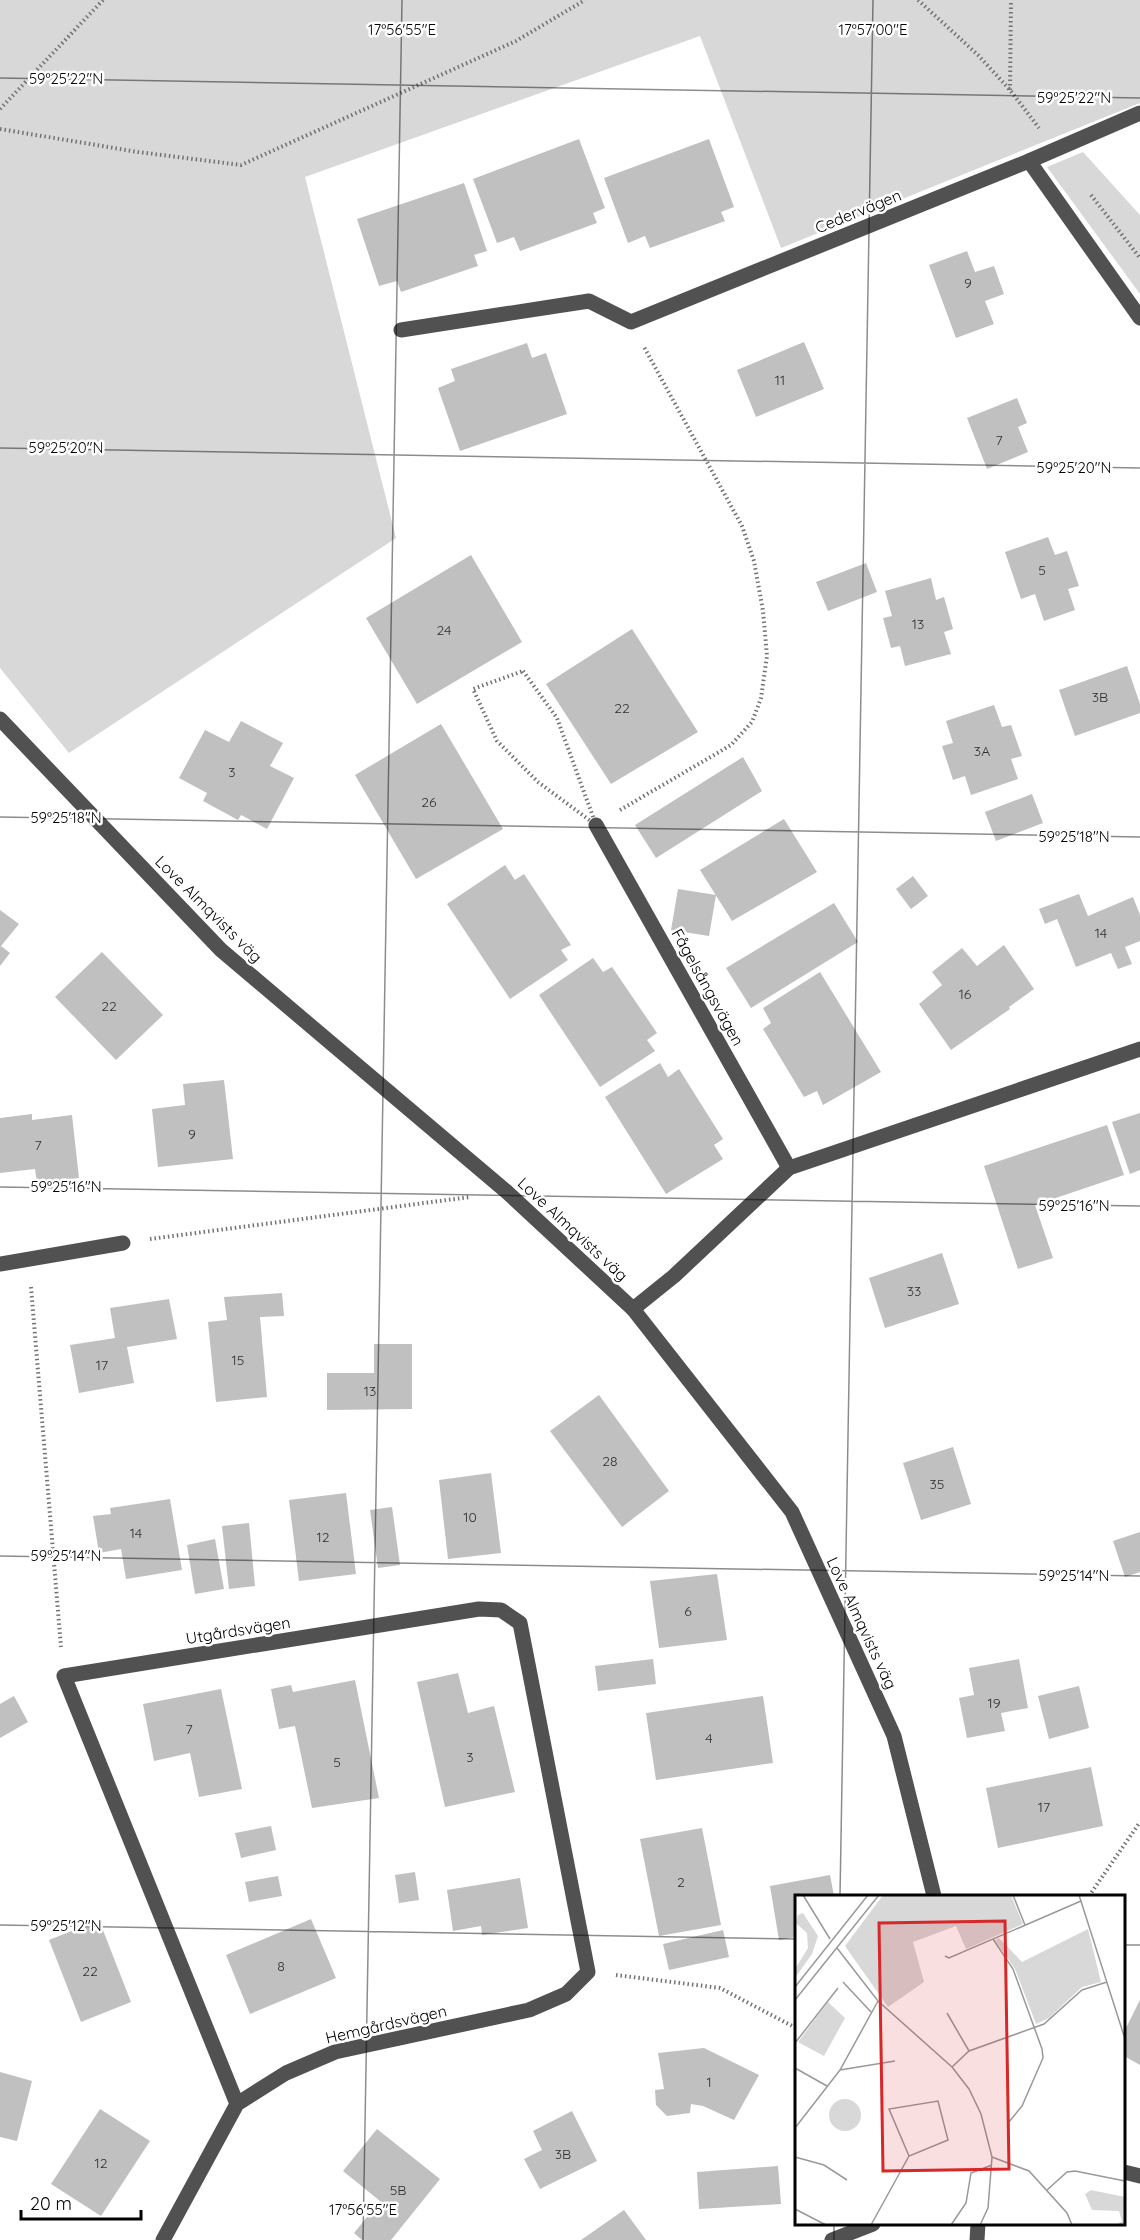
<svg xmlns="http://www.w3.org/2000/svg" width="1140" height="2240" viewBox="0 0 1140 2240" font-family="Quicksand,sans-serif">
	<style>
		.green { fill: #d8d8d8 }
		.building { fill: #c0c0c0 }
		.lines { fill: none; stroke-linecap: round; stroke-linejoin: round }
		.path { stroke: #737373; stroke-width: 4; stroke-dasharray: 1.5 3; stroke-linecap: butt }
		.minor { stroke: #515151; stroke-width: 15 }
		.ticks { fill: none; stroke: #000; stroke-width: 1.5; stroke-opacity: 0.45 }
		.labels { text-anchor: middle; stroke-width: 5; stroke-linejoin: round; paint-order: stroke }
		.number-label { font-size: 14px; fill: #303030 }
		.street-label { font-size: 16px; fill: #000; stroke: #fff }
		.inset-road { fill: none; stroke: #999; stroke-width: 1.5 }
		.view { fill: #d62828; fill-opacity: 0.15; stroke: #d62828; stroke-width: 3 }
		.inset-edge { fill: none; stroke: #000; stroke-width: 3 }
		.ticks-label { font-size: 15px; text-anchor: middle; fill: #000; stroke: #fff; stroke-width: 5; stroke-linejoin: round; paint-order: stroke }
	</style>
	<rect width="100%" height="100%" fill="#fff"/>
	<!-- green -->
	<g class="green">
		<path d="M0,0h1140v103l-359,145 -81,-212 -395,141 91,361 -327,215 -69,-85z"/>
		<path d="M1083,152l57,63v79l-93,-127z"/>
	</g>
	<!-- building -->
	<g class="building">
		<path d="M579,139l26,69 -12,5 4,10 -77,28 -6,-14 -17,6 -24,-64z"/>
		<path d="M709,139l25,68 -13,5 4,9 -75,27 -5,-12 -17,7 -24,-65z"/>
		<path d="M464,183l23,68 -13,4 4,11 -77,26 -4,-11 -18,5 -22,-67z"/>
		<path d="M967,251l8,21 19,-6 10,28 -19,7 9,23 -38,14 -27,-73z"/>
		<path d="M804,342l20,47 -68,28 -19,-47z"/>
		<path d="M527,343l5,15 14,-5 21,61 -107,37 -22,-63 17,-7 -4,-12z"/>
		<path d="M1017,398l10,25 -9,4 10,25 -41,17 -20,-51z"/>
		<path d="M1048,537l7,18 12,-4 12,35 -11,3 7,21 -31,11 -9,-27 -14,5 -16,-47z"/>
		<path d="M471,555l51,87 -105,62 -51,-86z"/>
		<path d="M866,563l11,29 -49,19 -12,-29z"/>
		<path d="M931,578l5,22 8,-3 9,32 -9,3 7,22 -46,12 -5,-20 -9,2 -8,-30 9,-2 -7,-25z"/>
		<path d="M632,629l66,103 -87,52 -65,-100z"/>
		<path d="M1127,666l13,38v9l-65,23 -16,-46z"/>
		<path d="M994,705l8,22 9,-2 11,31 -11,3 7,20 -47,16 -6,-19 -12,4 -11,-34 11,-3 -7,-22z"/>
		<path d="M241,721l42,22 -13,23 24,12 -27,51 -26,-14 -3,5 -35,-19 4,-8 -28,-15 26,-48 24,12z"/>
		<path d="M441,724l62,105 -87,50 -61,-104z"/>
		<path d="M743,757l19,34 -106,67 -21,-33z"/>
		<path d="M1032,794l11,29 -47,18 -11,-29z"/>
		<path d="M784,819l33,53 -85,49 -32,-51z"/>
		<path d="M505,865l10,15 9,-6 47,71 -10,5 7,10 -58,39 -63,-95z"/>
		<path d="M913,876l15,20 -17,13 -15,-20z"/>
		<path d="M678,889l38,6 -7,41 -38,-6z"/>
		<path d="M1079,894l9,22 45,-19 7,18v26l-15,6 7,17 -14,5 -7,-16 -35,14 -19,-48 -12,5 -6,-15z"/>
		<path d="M834,903l24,39 -107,66 -25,-40z"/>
		<path d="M0,910l19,14 -18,22 9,7 -10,13z"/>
		<path d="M1004,945l30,44 -25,18 1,2 -59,41 -32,-46 23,-19 -10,-13 30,-24 15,18z"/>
		<path d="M102,952l61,63 -47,45 -61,-63z"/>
		<path d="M593,958l10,14 9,-5 45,66 -10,7 8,11 -55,36 -61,-92z"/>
		<path d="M820,972l61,100 -58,33 -6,-14 -13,6 -41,-68 8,-6 -8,-15z"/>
		<path d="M660,1063l8,14 11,-8 44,70 -9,6 9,14 -57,35 -61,-97z"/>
		<path d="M224,1080l9,79 -75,8 -6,-58 33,-4 -2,-21z"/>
		<path d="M1140,1113v57l-10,4 -18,-52z"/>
		<path d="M32,1114v6l40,-5 7,63 -42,5 -2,-14 -35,4v-55z"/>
		<path d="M1107,1125l17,50 -89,30 18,53 -35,11 -34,-103z"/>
		<path d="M942,1253l17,51 -74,24 -16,-50z"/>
		<path d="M282,1293l2,23 -24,1 7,80 -51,5 -8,-80 19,-2 -3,-23z"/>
		<path d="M169,1299l8,40 -50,8 7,36 -55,10 -9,-48 45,-7 -5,-30z"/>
		<path d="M374,1344h38v65l-85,1v-37h47z"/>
		<path d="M599,1395l70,96 -47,36 -72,-96z"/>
		<path d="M953,1447l18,57 -50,16 -18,-57z"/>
		<path d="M491,1473l10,80 -53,6 -9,-79z"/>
		<path d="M346,1493l10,81 -57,7 -10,-81z"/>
		<path d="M170,1499l12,71 -56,9 -5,-30 -22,4 -6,-37 18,-2 -1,-6z"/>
		<path d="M392,1507l8,58 -22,3 -8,-58z"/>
		<path d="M249,1523l6,63 -26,3 -7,-63z"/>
		<path d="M1140,1532v40l-15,5 -12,-36z"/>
		<path d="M215,1539l9,50 -29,5 -8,-49z"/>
		<path d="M717,1574l10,66 -68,8 -9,-67z"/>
		<path d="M653,1659l3,25 -58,7 -3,-25z"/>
		<path d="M1019,1659l9,49 -27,5 4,18 -38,7 -8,-40 15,-3 -5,-27z"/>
		<path d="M458,1673l10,40 26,-7 21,86 -70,15 -28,-125z"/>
		<path d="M355,1680l24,118 -67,10 -17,-82 -16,3 -8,-40 20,-4 2,7z"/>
		<path d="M1079,1686l10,42 -40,11 -11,-43z"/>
		<path d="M221,1689l21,100 -43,8 -9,-44 -36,8 -11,-57z"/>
		<path d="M14,1696l14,26 -28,16v-34z"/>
		<path d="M763,1696l10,67 -117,17 -10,-67z"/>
		<path d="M1091,1767l12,59 -105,22 -12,-60z"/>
		<path d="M271,1826l5,24 -35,8 -6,-25z"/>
		<path d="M702,1828l19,97 -62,11 -19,-97z"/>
		<path d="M415,1872l4,28 -20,3 -4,-28z"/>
		<path d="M830,1875l4,21h-38v41l-17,3 -9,-54z"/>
		<path d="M278,1876l4,20 -33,6 -4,-20z"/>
		<path d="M520,1878l8,50 -46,7 -1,-9 -28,5 -6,-41z"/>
		<path d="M311,1919l25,59 -86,36 -24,-59z"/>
		<path d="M99,1920l32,82 -50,20 -32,-82z"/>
		<path d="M723,1930l6,27 -60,13 -6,-26z"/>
		<path d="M1140,2000v65l-16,-9v-24z"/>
		<path d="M704,2048l55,27 -25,45 -31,-14 -12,-2 -1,9 -23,3 -11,-11 -1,-15 9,-1 -6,-36z"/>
		<path d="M0,2072l32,9 -15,60 -17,-4z"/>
		<path d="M100,2109l50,32 -49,75 -50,-32z"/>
		<path d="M572,2111l25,50 -57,28 -16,-30 18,-9 -9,-19z"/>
		<path d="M377,2129l63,50 -49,61h-29l-8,-7 26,-32 -37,-30z"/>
		<path d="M778,2166l3,38 -82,5 -2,-37z"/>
		<path d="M624,2210l22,30h-65z"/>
	</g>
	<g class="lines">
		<!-- path -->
		<g class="path">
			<path d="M918,0l60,55 32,35 29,38"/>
			<path d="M1010,90l1,-90"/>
			<path d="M0,109l103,-109"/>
			<path d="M0,129l138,23 103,13 275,-124 69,-41"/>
			<path d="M1091,195l49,63"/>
			<path d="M523,671l34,47 39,107 -58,-43 -41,-41 -24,-52z"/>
			<path d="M620,810l111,-65 21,-23 9,-24 6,-42 -4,-45 -9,-50 -12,-35 -98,-179"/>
			<path d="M150,1239l320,-42"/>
			<path d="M31,1287l30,360"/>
			<path d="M1089,1896l51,-74"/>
			<path d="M616,1975l104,13 76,40"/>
		</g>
		<!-- minor -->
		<g class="minor">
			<path d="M1029,161l111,157"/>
			<path d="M401,330l188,-29 42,21 398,-161 111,-48"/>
			<path d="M0,719l221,231 286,242 126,117 159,203 102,224 40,160"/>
			<path d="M596,825l193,343"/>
			<path d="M0,1264l123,-21"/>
			<path d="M633,1309l41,-33 115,-108 351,-119"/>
			<path d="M1124,2172l16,4"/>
			<path d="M163,2240l74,-136 49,-31 49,-21 194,-42 37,-16 22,-22 -68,-349 -19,-13 -22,-1 -415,67 173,428"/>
			<path d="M832,2240l41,-16"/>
			<path d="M977,2240l1,-16"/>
		</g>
	</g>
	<!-- ticks -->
	<path class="ticks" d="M0,78l1140,20M0,448l1140,20M0,817l1140,20M0,1187l1140,19M0,1556l1140,20M840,1896l33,-1896M0,1925l796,14M1124,1945h16M363,2240l39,-2240M834,2240v-16"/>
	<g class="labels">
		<!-- number labels -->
		<g class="number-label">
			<text x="968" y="288">9</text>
			<text x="780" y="385">11</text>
			<text x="999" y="445">7</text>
			<text x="1042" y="575">5</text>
			<text x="918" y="629">13</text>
			<text x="444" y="635">24</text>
			<text x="1100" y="702">3B</text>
			<text x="622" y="713">22</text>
			<text x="982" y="756">3A</text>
			<text x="232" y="777">3</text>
			<text x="429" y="807">26</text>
			<text x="1101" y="938">14</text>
			<text x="965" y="999">16</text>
			<text x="109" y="1011">22</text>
			<text x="192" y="1139">9</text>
			<text x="38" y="1150">7</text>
			<text x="914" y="1296">33</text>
			<text x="238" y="1365">15</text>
			<text x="102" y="1370">17</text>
			<text x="370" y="1396">13</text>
			<text x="610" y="1466">28</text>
			<text x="937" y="1489">35</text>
			<text x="470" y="1522">10</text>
			<text x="136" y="1538">14</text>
			<text x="323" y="1542">12</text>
			<text x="688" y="1616">6</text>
			<text x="994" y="1708">19</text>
			<text x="189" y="1734">7</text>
			<text x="709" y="1743">4</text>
			<text x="470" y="1762">3</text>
			<text x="337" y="1767">5</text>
			<text x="1044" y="1812">17</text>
			<text x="681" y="1887">2</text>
			<text x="281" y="1971">8</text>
			<text x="90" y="1976">22</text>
			<text x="709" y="2087">1</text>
			<text x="563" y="2159">3B</text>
			<text x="101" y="2168">12</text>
			<text x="398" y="2195">5B</text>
		</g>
		<!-- street labels -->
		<g class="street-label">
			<text transform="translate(858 211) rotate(-22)" y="6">Cedervägen</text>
			<text transform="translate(209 909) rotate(45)" y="6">Love Almqvists väg</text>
			<text transform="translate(708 987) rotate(61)" y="6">Fågelsångsvägen</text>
			<text transform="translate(573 1229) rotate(43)" y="6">Love Almqvists väg</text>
			<text transform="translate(862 1623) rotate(65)" y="6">Love Almqvists väg</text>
			<text transform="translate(238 1630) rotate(-9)" y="6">Utgårdsvägen</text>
			<text transform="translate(386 2024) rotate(-13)" y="6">Hemgårdsvägen</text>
		</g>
	</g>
	<!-- overview -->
	<g transform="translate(795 1895)">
		<rect width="330" height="330" fill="#fff"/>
		<path d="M88,0h128l12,29 -57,25 -10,-23 -43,16 11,40 -36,25 -43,-61zM8,18l15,23 -6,18 -17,24v-9l13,-21 -1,-15 -11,-10 2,-8zM293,34l13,53 -19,5 -33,31 -13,6 -21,-55 -20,-29 4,-2 23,24zM33,107l17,16 -21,38 -26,-14zM34 220a16 16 0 1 1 32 0a16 16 0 1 1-32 0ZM296,295l34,7v28h-9l6,-4 -3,-10 -27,-1 -7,-16z" fill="#d8d8d8"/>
		<path class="inset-road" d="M8,0l27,44M218,0l12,30M284,0l46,144M198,44l20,30 29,80 1,9 -21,48 -13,16M42,53l41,53 74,66 17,22 12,25 11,43 -4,51 -8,17M150,61l4,2 132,-57M48,87l28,30M0,92l73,-92M0,105l84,-105M152,118l22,38M0,148l43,-55M157,172l17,-16 75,-27 38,-34 25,-8M0,173l32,18M45,175l55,-9M0,233l45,-58 38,-69M0,262l29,8 23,15M197,262l37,14 38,42 5,12M252,295l20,-18 8,-1 50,10M0,314l31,16M76,330l38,-69 39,-16 -10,-39 -49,8 20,47M156,330l15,-22 5,-30 21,-8"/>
		<path class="view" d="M210,26l4,248 -126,2 -4,-248z"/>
		<rect width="330" height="330" class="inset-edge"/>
	</g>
	<g class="ticks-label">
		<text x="402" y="35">17°56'55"E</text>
		<text x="873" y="35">17°57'00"E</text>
		<text x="66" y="84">59°25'22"N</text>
		<text x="1074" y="103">59°25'22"N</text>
		<text x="66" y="453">59°25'20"N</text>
		<text x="1074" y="473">59°25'20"N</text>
		<text x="66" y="823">59°25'18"N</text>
		<text x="1074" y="842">59°25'18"N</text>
		<text x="66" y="1192">59°25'16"N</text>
		<text x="1074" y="1211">59°25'16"N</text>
		<text x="66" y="1561">59°25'14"N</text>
		<text x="1074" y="1581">59°25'14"N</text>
		<text x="66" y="1931">59°25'12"N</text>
		<text x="363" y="2215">17°56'55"E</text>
	</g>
	<!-- scale -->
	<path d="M21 2210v9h120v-9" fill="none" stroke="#000000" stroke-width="3"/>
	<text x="30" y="2210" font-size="18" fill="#000000" stroke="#ffffff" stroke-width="4.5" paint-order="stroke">20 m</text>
</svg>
